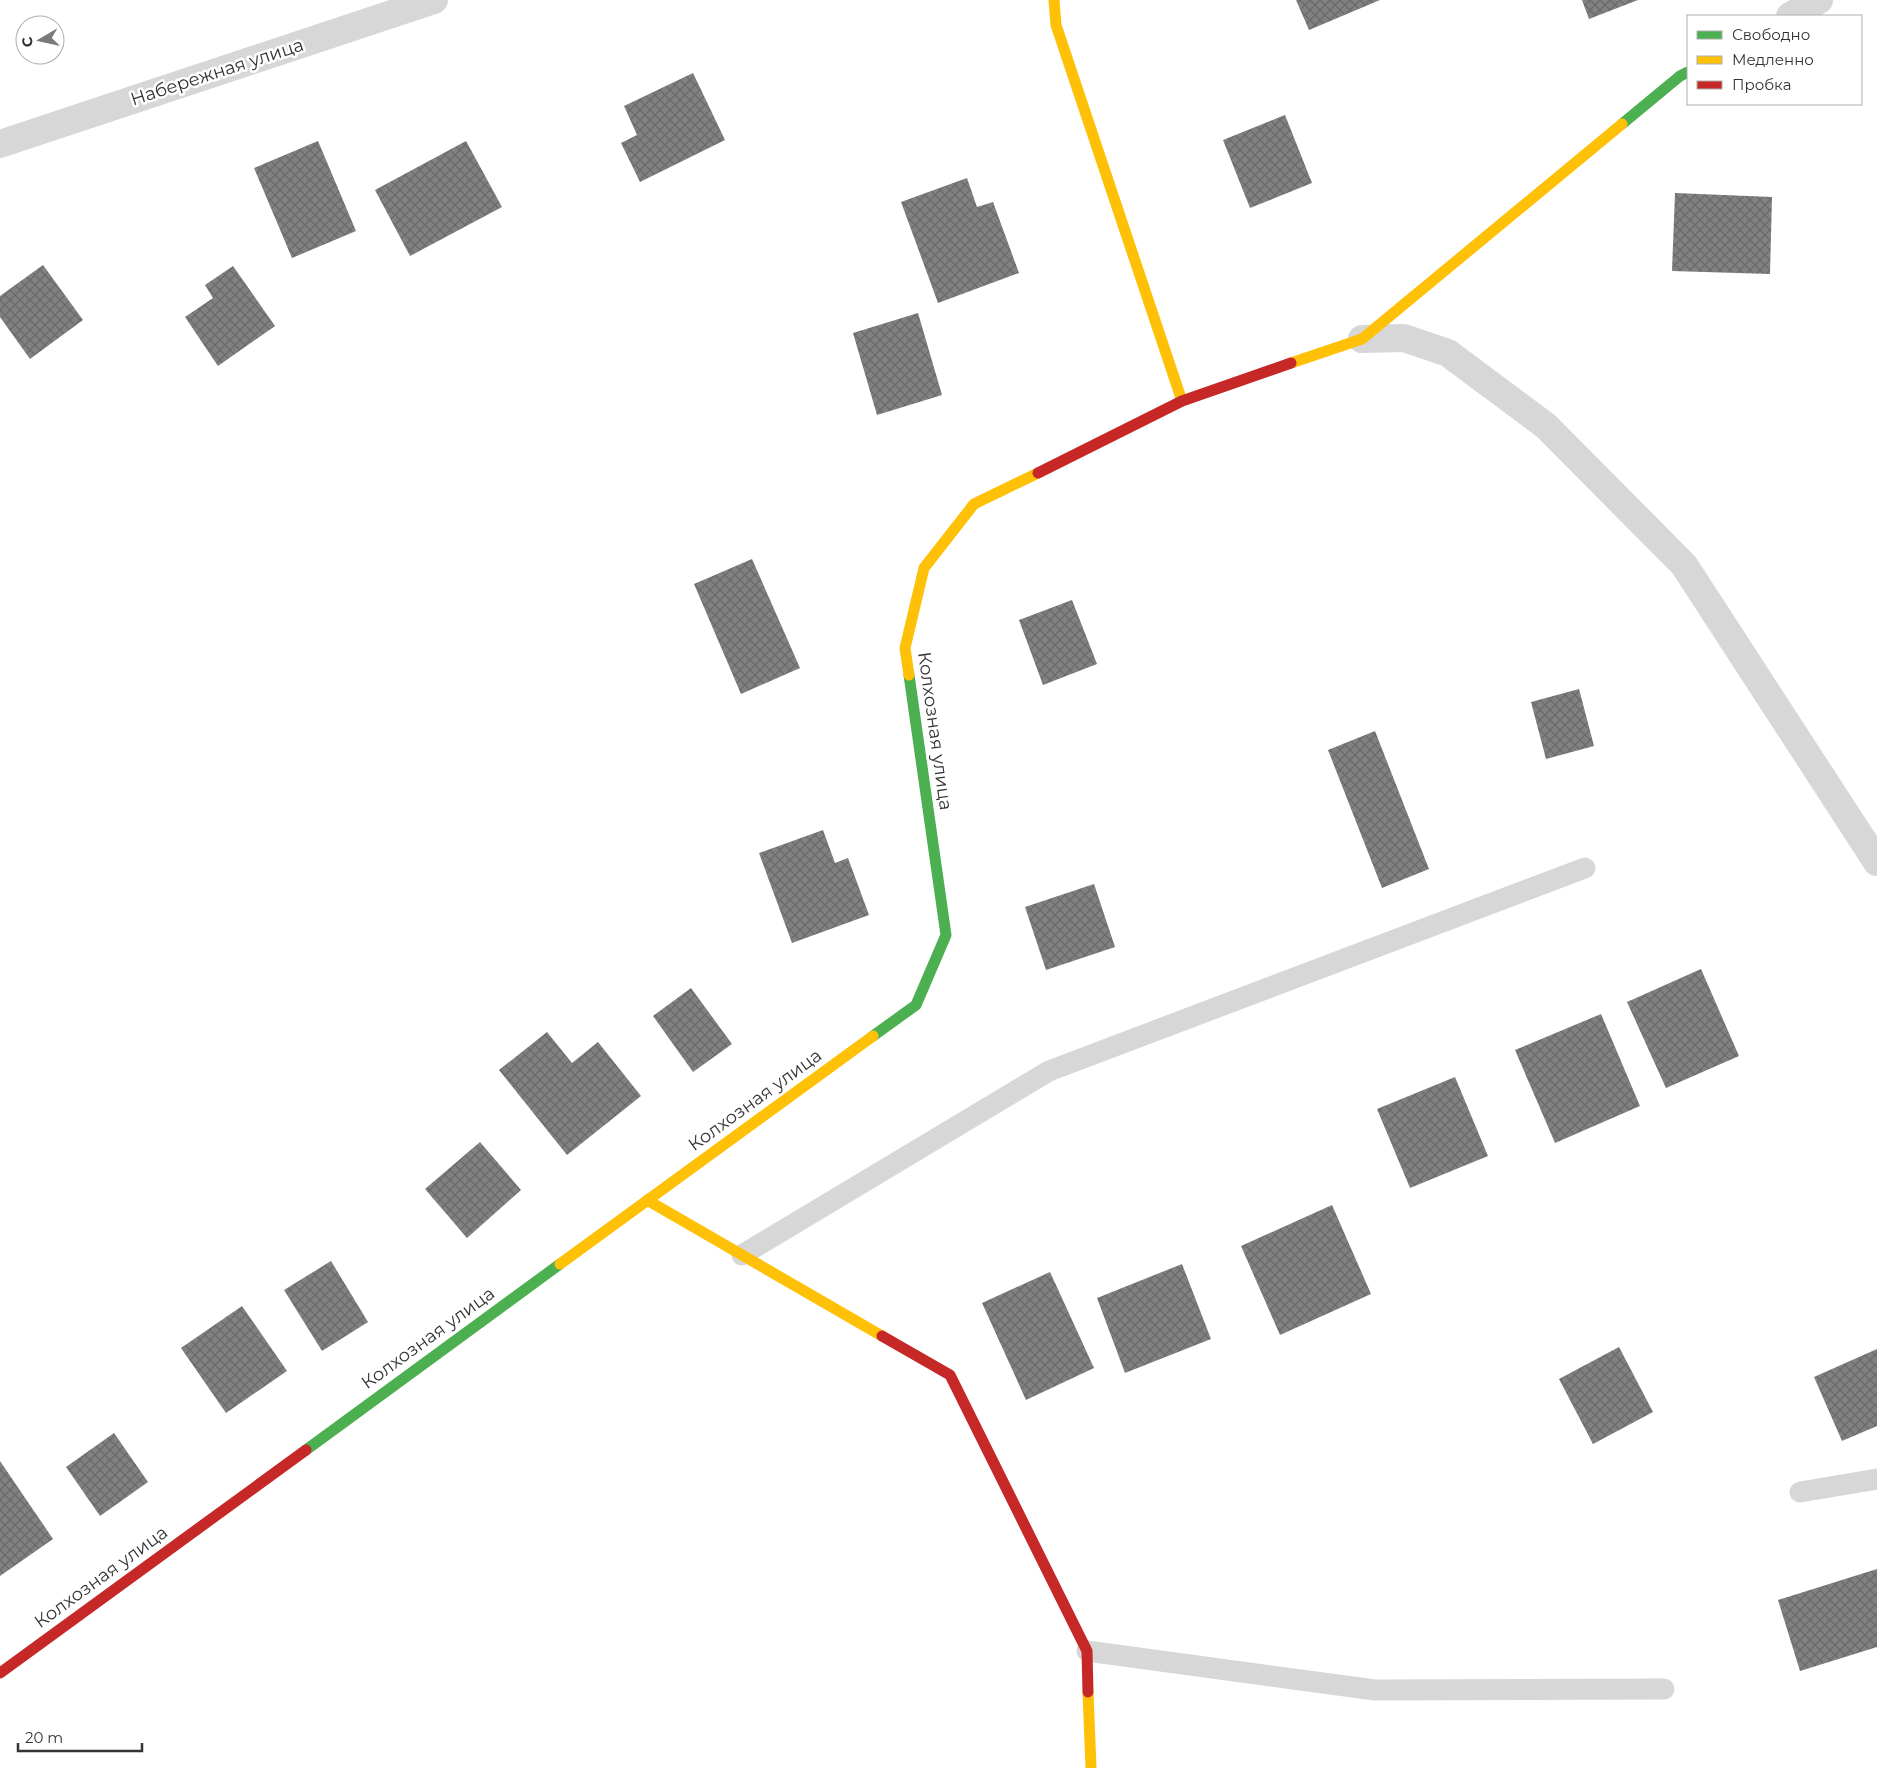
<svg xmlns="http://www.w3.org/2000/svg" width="1877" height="1768" viewBox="0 0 1877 1768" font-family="Montserrat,sans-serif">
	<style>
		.building { fill: url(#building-cross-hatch) }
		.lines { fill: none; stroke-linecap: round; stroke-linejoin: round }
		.lane { stroke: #d7d7d7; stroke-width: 21 }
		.street { stroke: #d7d7d7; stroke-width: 28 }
		.fast { stroke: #4caf50; stroke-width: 11 }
		.slow { stroke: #ffc107; stroke-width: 11 }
		.jam { stroke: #c62828; stroke-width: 11 }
		.labels { text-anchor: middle; stroke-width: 5; stroke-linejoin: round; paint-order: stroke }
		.street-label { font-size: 18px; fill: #333; stroke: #fff }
	</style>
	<defs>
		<pattern id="building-cross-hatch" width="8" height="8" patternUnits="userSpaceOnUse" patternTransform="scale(1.25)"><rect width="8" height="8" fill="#818181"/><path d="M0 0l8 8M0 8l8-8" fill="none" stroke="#6a6a6a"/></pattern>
	</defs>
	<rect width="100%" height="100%" fill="#fff"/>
	<!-- building -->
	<g class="building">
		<path d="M1296,0h84l-71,30z"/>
		<path d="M1582,0h56l-49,19z"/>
		<path d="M693,73l32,67 -85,42 -19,-39 16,-8 -13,-29z"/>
		<path d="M1285,115l27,68 -62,25 -27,-68z"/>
		<path d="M318,141l38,90 -64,27 -38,-90z"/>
		<path d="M466,141l36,66 -92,49 -35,-66z"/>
		<path d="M967,178l10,29 16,-5 26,71 -81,30 -37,-101z"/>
		<path d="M1675,193l97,4 -2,77 -98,-3z"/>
		<path d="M43,265l40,55 -53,39 -30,-42v-21z"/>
		<path d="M233,266l42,60 -57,40 -33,-49 28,-19 -8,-13z"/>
		<path d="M918,313l24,82 -65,20 -24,-82z"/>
		<path d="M752,559l48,109 -59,26 -47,-110z"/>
		<path d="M1072,600l25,64 -54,21 -24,-65z"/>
		<path d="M1579,689l15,57 -48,13 -15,-57z"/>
		<path d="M1375,731l54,138 -47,19 -54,-138z"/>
		<path d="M823,830l12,33 13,-5 21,57 -77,28 -33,-90z"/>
		<path d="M1094,884l21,63 -69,23 -21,-63z"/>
		<path d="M1701,969l38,87 -73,32 -39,-86z"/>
		<path d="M691,988l41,56 -39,28 -40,-56z"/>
		<path d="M1601,1014l39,92 -85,37 -40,-93z"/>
		<path d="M547,1032l25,31 26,-21 43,54 -74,59 -68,-85z"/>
		<path d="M1455,1077l33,79 -78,32 -33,-79z"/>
		<path d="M480,1142l41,48 -54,48 -42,-49z"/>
		<path d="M1332,1205l39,89 -91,41 -39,-89z"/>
		<path d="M331,1261l37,61 -46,29 -38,-61z"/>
		<path d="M1182,1264l29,75 -86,34 -28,-75z"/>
		<path d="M1050,1272l44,96 -68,32 -44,-97z"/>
		<path d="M242,1306l45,65 -61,42 -45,-65z"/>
		<path d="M1619,1347l34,65 -60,32 -34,-65z"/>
		<path d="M1877,1349v77l-35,15 -28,-64z"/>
		<path d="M114,1433l34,49 -48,34 -34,-49z"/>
		<path d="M0,1461l53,78 -53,37z"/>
		<path d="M1877,1569v78l-77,24 -22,-71z"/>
	</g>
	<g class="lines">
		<!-- lane -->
		<g class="lane">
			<path d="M742,1255l307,-184 536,-203"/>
			<path d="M1800,1492l77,-13"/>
			<path d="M1087,1651l288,39 289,-1"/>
		</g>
		<!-- street -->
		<g class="street">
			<path d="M1790,16l29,-16"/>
			<path d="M0,144l434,-144"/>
			<path d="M1362,339l42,-1 44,15 98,73 138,139 193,297"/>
		</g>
		<!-- fast -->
		<g class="fast">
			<path d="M1622,124l58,-48 8,-4"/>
			<path d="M873,1036l43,-31 30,-70 -37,-260"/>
			<path d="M306,1450l254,-186"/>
		</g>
		<!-- slow -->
		<g class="slow">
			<path d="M1054,0l2,25 126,376"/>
			<path d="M1291,363l71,-24 260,-215"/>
			<path d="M909,675l-4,-27 19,-80 50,-64 64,-31"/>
			<path d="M647,1200l235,136"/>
			<path d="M560,1264l313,-228"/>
			<path d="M1088,1692l3,76"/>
		</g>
		<!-- jam -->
		<g class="jam">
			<path d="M1038,473l144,-72 109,-38"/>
			<path d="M882,1336l68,39 137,276 1,41"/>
			<path d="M0,1673l306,-223"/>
		</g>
	</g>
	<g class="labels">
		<!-- street labels -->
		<g class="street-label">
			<text transform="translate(217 72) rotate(-18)" y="6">Набережная улица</text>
			<text transform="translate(935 731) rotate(82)" y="6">Колхозная улица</text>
			<text transform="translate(755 1100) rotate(-36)" y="6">Колхозная улица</text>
			<text transform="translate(428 1338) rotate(-36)" y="6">Колхозная улица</text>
			<text transform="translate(101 1577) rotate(-36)" y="6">Колхозная улица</text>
		</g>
	</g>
	<!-- legend -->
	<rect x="1687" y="15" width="175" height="90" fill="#ffffff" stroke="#adadad"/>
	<rect x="1697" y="31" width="25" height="8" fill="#4caf50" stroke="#adadad"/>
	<text x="1732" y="40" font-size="15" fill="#333333">Свободно</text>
	<rect x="1697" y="56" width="25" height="8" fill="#ffc107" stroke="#adadad"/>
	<text x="1732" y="65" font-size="15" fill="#333333">Медленно</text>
	<rect x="1697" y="81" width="25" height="8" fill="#c62828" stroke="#adadad"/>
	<text x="1732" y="90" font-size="15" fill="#333333">Пробка</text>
	<!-- north arrow -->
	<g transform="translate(40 40) rotate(261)"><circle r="24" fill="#ffffff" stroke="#adadad"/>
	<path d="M0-4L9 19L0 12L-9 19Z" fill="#7a7a7a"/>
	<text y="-8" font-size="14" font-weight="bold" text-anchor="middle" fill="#333333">С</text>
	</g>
	<!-- scale -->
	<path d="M18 1743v8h124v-8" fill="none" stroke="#333333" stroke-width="2.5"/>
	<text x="25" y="1743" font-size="15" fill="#333333" stroke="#ffffff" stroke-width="4" paint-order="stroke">20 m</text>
</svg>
